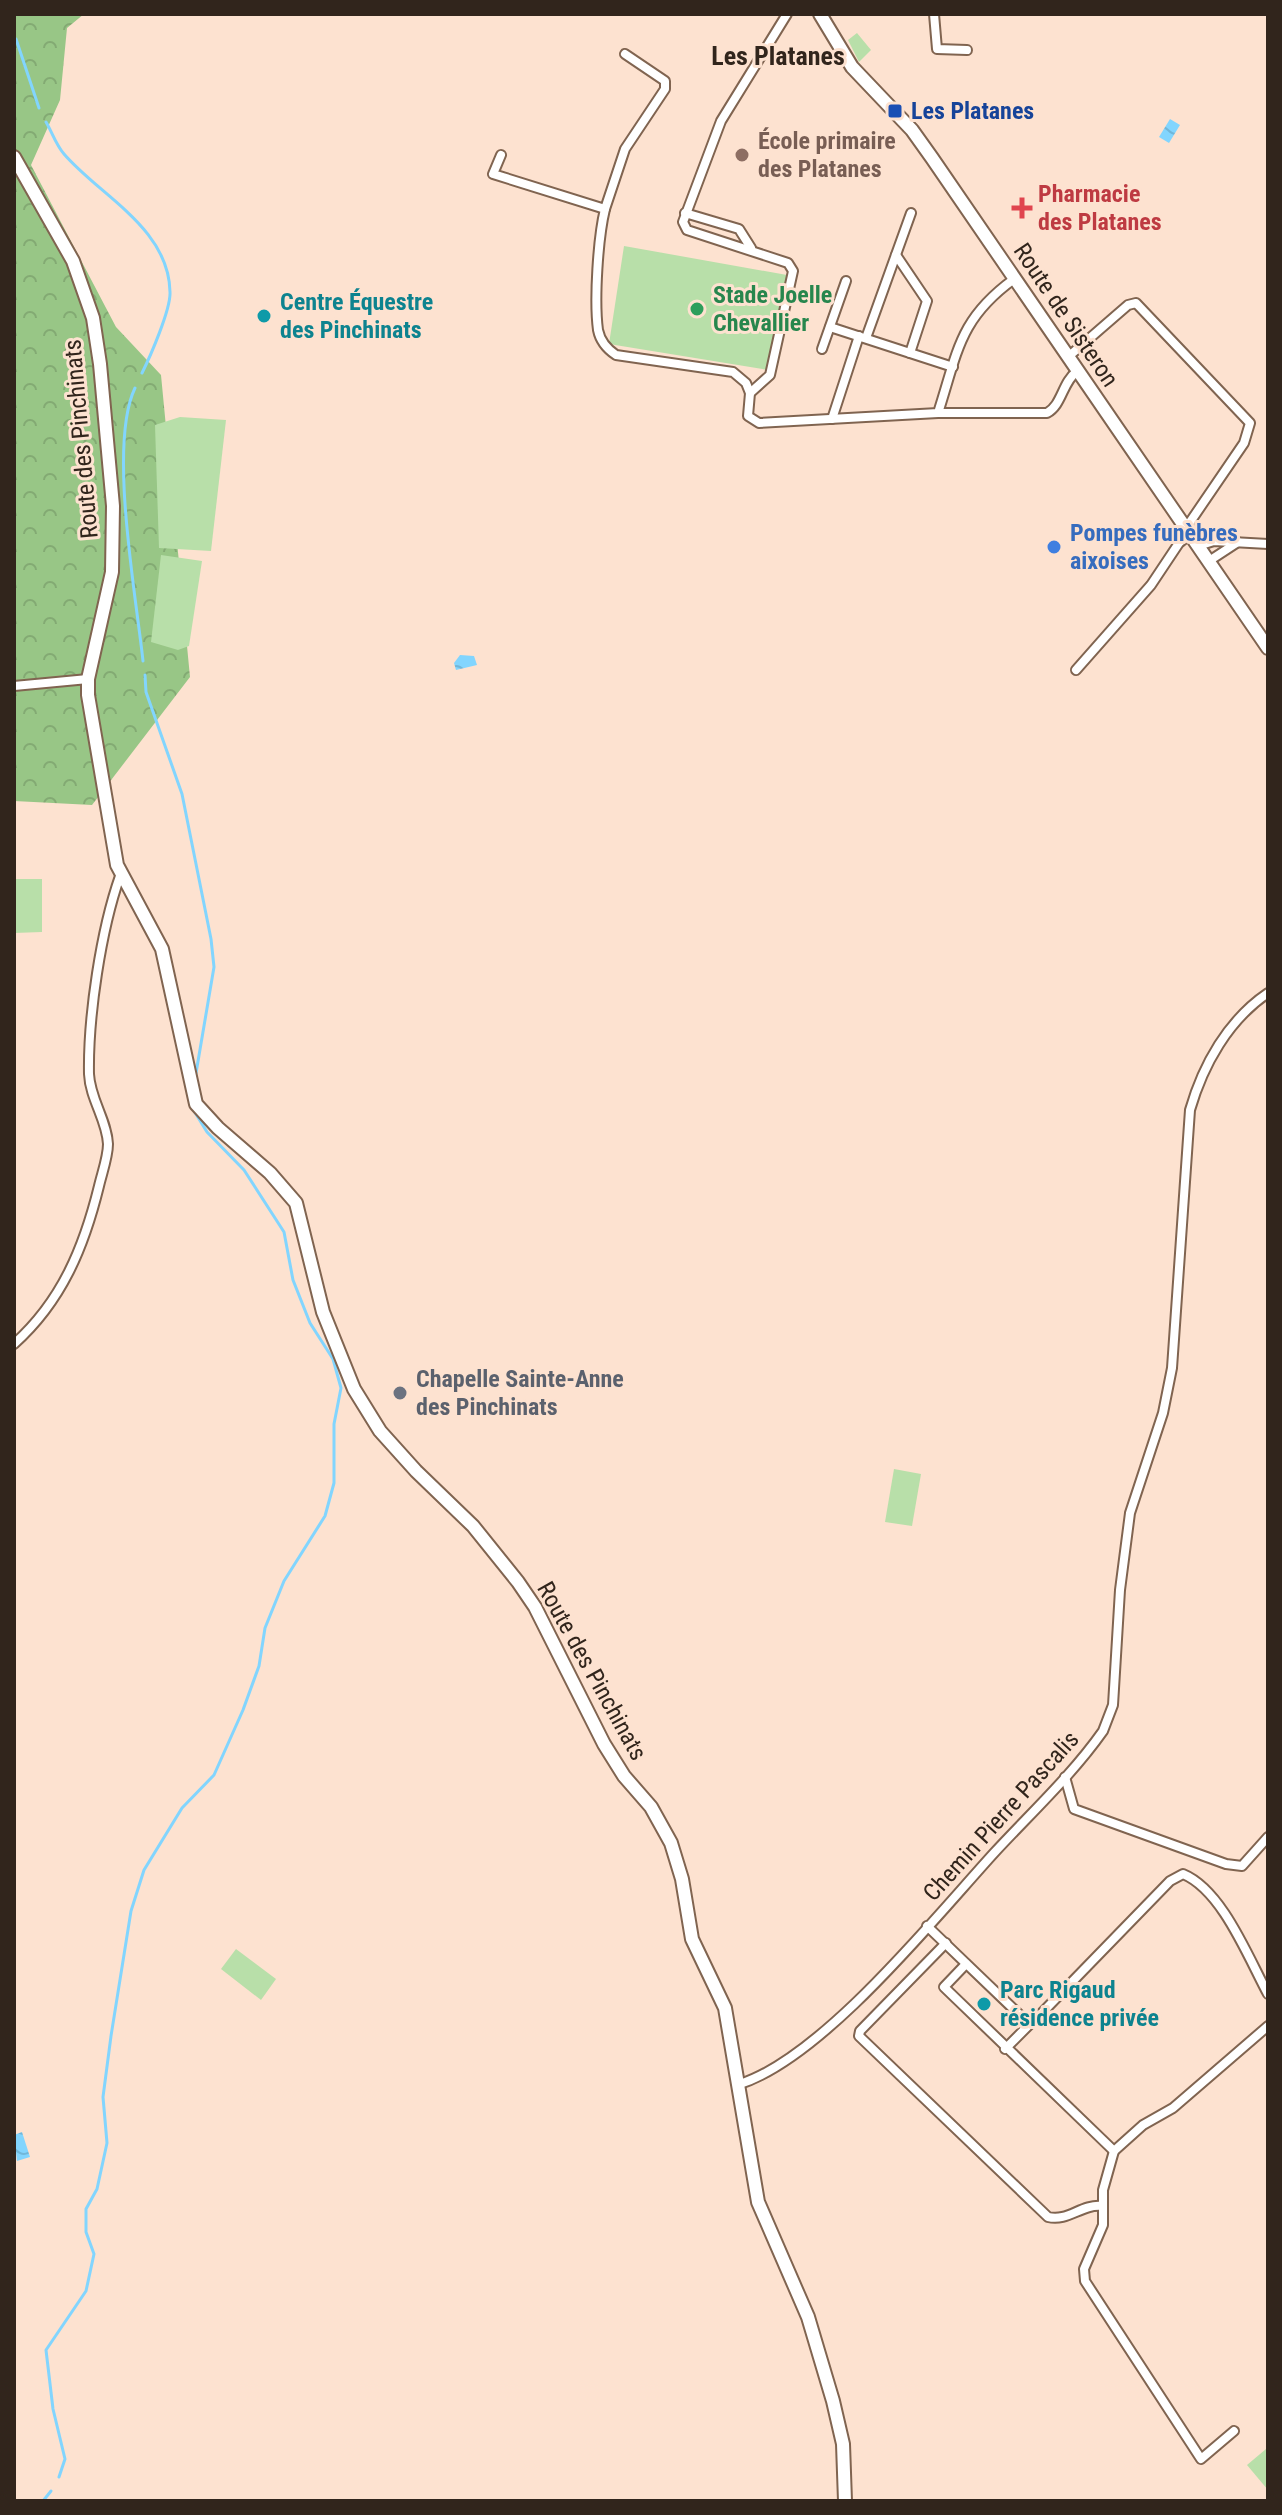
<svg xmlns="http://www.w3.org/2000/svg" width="1282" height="2515" viewBox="0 0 1282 2515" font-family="'Roboto Condensed',sans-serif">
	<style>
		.forest { fill: url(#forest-crowns) }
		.garden { fill: #b8dfa9 }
		.water { fill: url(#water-waves) }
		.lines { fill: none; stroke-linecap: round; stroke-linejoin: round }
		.stream { stroke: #82d5fe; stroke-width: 3 }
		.street-casing { stroke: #806450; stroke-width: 12 }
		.secondary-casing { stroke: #806450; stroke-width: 16 }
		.street { stroke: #fff; stroke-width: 8 }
		.secondary { stroke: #fff; stroke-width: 12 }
		.transit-dot { fill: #1a4fb4; stroke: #fde2d0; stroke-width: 3 }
		.education-dot { fill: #8d6e63; stroke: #fde2d0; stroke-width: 3 }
		.health-dot { fill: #e0444e; stroke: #fde2d0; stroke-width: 3 }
		.leisure-dot { fill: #2e9e5b; stroke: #fde2d0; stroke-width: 3 }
		.culture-dot { fill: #0f9aa8; stroke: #fde2d0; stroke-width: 3 }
		.shop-dot { fill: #3f7fe0; stroke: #fde2d0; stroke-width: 3 }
		.worship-dot { fill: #6b7280; stroke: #fde2d0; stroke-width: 3 }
		.labels { text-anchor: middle; stroke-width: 6; stroke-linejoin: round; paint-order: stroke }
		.transit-label { font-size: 24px; font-weight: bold; fill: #164399; stroke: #fde2d0; text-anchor: start }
		.education-label { font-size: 24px; font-weight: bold; fill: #785e54; stroke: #fde2d0; text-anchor: start }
		.health-label { font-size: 24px; font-weight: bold; fill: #be3a42; stroke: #fde2d0; text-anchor: start }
		.leisure-label { font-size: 24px; font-weight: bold; fill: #27864d; stroke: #fde2d0; text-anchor: start }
		.culture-label { font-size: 24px; font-weight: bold; fill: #0d838f; stroke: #fde2d0; text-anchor: start }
		.street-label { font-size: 24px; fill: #31251c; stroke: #fde2d0 }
		.shop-label { font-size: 24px; font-weight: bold; fill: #366cbe; stroke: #fde2d0; text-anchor: start }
		.worship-label { font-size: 24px; font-weight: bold; fill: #5b616d; stroke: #fde2d0; text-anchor: start }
		.neighbourhood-label { font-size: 26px; font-weight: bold; fill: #31251c; stroke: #fde2d0 }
	</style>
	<defs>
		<pattern id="forest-crowns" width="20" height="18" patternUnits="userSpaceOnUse" patternTransform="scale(2)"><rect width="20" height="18" fill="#98c686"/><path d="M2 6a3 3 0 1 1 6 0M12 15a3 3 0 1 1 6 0" fill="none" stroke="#83aa73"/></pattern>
		<pattern id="water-waves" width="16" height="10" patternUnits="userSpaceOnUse" patternTransform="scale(2)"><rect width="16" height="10" fill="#82d5fe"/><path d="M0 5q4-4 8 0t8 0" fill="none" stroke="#71b7d9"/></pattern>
	</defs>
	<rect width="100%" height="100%" fill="#fde2d0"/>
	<!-- forest -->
	<path class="forest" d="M14,14h70l-17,14 -7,72 -29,65 85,162 45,48 29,302 -98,128 -78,-4z"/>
	<!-- garden -->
	<g class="garden">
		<path d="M857,33l14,17 -12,12 -11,-22z"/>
		<path d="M624,246l163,29 -19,95 -159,-26z"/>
		<path d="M180,417l46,3 -15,131 -52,-3 -4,-123z"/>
		<path d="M161,555l41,6 -13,85 -11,4 -27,-8z"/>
		<path d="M14,879h28v53l-28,1z"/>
		<path d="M894,1469l27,5 -9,52 -27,-4z"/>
		<path d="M236,1949l40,30 -15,21 -40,-31z"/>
		<path d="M1266,2449l2,3v38l-21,-25z"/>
	</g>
	<!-- water -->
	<g class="water">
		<path d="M1170,119l10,6 -11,18 -10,-6z"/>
		<path d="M460,655l14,1 3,9 -21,5 -2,-7z"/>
		<path d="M22,2132l8,25 -13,4 -3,-26z"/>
	</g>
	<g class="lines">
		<!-- stream -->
		<g class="stream">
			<path d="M16,39l23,69"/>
			<path d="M46,122c6,10 10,23 18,32 36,42 105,74 106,138 1,17 -20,65 -28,81"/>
			<path d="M135,388c-27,56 1,207 8,273"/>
			<path d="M145,675l1,17 36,102 29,145 3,28 -19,112"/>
			<path d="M59,2477l6,-18 -12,-50 -7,-59 40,-59 8,-37 -8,-22v-23l11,-20 10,-46 -4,-46 8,-61 20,-125 13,-41 38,-62 32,-33 29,-65 16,-44 6,-38 19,-47 41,-65 9,-33v-59l7,-36 -8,-29 -23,-36 -17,-43 -9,-48 -40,-62 -37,-38 -16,-26"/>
			<path d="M43,2501l8,-10"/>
		</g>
		<!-- street casing -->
		<g class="street-casing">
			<g id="street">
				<path d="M787,14l-66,107 -38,101 4,8 101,33 5,8 -23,104 -20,18 -2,23 11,7 179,-10c20,-62 21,-94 76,-134"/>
				<path d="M934,14l3,35 30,1"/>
				<path d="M501,155l-8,19 112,35c-7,29 -11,91 -7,121 2,10 9,19 18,25l117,17 13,11 4,10"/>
				<path d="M605,209l20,-60 40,-60v-8l-40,-27"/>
				<path d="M685,213l54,16 12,19"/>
				<path d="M896,255l31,46 -17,52"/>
				<path d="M830,327l123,40"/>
				<path d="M866,338l45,-125"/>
				<path d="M822,349l24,-68"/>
				<path d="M1068,357l60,-52 8,-2 114,120 -6,20 -58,85"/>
				<path d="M938,413h109c15,-8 15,-30 30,-42"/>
				<path d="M832,419l27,-83"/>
				<path d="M1198,546l16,-5 54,3"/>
				<path d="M1209,561l29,-19"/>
				<path d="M1076,670l75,-85 28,-42 11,-9"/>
				<path d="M14,686l74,-7"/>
				<path d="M14,1344c48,-43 70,-97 85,-158 3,-13 9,-29 9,-42 -1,-24 -18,-45 -19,-70 -1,-58 12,-144 31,-198"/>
				<path d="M1065,1777l9,32 152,55 16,2 26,-29"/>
				<path d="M927,1926l99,95 9,-1 135,-139 13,-7c39,16 65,83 85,120"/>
				<path d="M946,1943l-86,88 -1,5 189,181c20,5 33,-13 54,-11"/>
				<path d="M966,1964l-22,23 170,164 29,-26 30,-17 95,-82"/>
				<path d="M1005,2049l29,-29"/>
				<path d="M740,2084c83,-27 193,-164 254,-231 37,-40 78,-78 109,-122l10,-26 7,-115 10,-77 33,-100 9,-45 18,-258c13,-45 38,-90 78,-117"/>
				<path d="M1114,2151l-11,39v35l-19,44 1,12 116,178 33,-28"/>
			</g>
		</g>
		<!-- secondary casing -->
		<g class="secondary-casing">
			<g id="secondary">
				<path d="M820,14l32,53 60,63 20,28 336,490"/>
				<path d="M14,157l59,104 20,57 7,46 13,142 -1,66 -24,107v16l29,170 45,84 34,155 22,24 52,45 26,30 27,109 31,77 26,42 36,40 57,55 45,56 17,25 69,137 20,32 27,31 20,36 11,36 10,60 33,69 33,194 50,115 25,84 10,43 2,57"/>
			</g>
		</g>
		<!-- street -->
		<use href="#street" class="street"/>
		<!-- secondary -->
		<use href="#secondary" class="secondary"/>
	</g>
	<!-- markers -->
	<rect class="transit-dot" x="887" y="103" width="16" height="16" rx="4"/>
	<circle class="education-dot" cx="742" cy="155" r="8"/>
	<path class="health-dot" d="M1018 196h8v8h8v8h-8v8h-8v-8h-8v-8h8z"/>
	<circle class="leisure-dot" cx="697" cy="309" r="8"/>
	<g class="culture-dot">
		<circle cx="264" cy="316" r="8"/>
		<circle cx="984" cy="2004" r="8"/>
	</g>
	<circle class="shop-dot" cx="1054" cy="547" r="8"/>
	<circle class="worship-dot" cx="400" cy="1393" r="8"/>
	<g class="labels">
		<!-- transit labels -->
		<g class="transit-label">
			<text x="911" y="119">Les Platanes</text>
		</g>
		<!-- education labels -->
		<g class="education-label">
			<text x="758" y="149">École primaire<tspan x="758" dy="28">des Platanes</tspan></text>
		</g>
		<!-- health labels -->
		<g class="health-label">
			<text x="1038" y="202">Pharmacie<tspan x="1038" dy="28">des Platanes</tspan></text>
		</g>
		<!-- leisure labels -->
		<g class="leisure-label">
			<text x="713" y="303">Stade Joelle<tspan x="713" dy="28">Chevallier</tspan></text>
		</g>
		<!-- culture labels -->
		<g class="culture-label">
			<text x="280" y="310">Centre Équestre<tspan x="280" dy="28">des Pinchinats</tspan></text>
			<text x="1000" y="1998">Parc Rigaud<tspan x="1000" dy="28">résidence privée</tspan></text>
		</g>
		<!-- street labels -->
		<g class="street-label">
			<text transform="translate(1066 315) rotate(56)" y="8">Route de Sisteron</text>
			<text transform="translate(81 439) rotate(-95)" y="8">Route des Pinchinats</text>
			<text transform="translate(592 1671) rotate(61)" y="8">Route des Pinchinats</text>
			<text transform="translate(1001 1816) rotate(-48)" y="8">Chemin Pierre Pascalis</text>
		</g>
		<!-- shop labels -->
		<g class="shop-label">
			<text x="1070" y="541">Pompes funèbres<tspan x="1070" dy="28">aixoises</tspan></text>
		</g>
		<!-- worship labels -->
		<g class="worship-label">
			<text x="416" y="1387">Chapelle Sainte-Anne<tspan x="416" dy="28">des Pinchinats</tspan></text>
		</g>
		<!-- neighbourhood labels -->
		<g class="neighbourhood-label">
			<text x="778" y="65">Les Platanes</text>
		</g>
	</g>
	<!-- border -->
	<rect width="1282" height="2515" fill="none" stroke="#31251c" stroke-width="32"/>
</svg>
